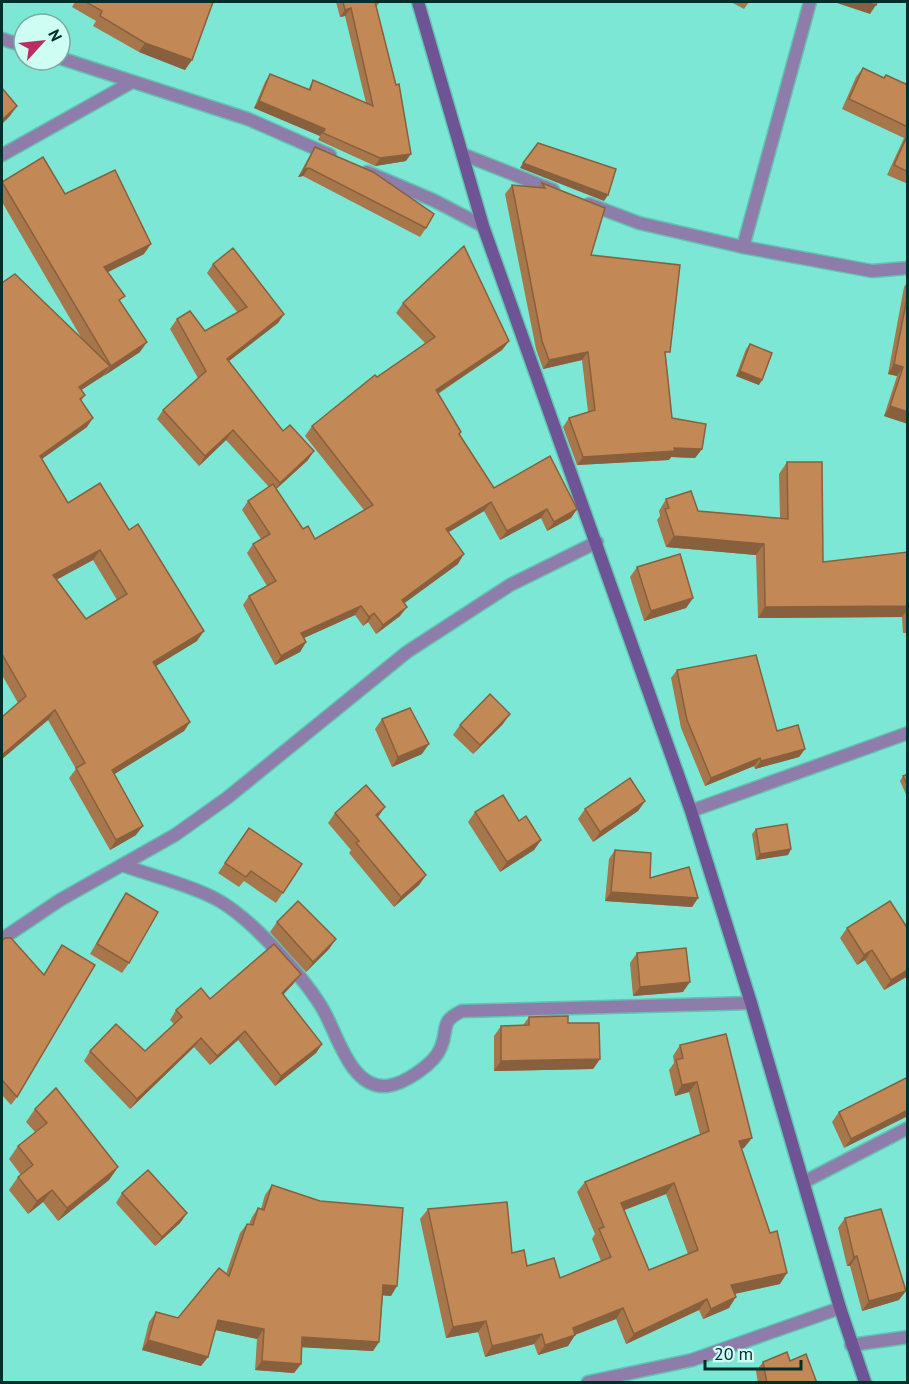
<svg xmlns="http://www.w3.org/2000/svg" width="909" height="1384" viewBox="0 0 909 1384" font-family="'PT Sans',sans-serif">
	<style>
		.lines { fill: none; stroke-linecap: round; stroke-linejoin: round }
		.street-casing { stroke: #64c2b2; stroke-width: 15 }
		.secondary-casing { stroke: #64c2b2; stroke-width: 15 }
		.street { stroke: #8e7daa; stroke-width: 12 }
		.secondary { stroke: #6e5395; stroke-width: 12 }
		.wall { fill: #a7764b; fill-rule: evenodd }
		.shaded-wall { fill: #88603d }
		.building { fill: #c28957; stroke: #88603d; stroke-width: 1.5; fill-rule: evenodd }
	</style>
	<rect width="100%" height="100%" fill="#7de7d5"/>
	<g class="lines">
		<!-- street casing -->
		<g class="street-casing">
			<g id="street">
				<path d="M2,39l22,7"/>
				<path d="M60,58l188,61 82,36"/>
				<path d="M462,154l91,36"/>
				<path d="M2,155l130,-73"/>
				<path d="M367,172l66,28 50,26"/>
				<path d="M589,204l50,19 104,24 129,24 36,-3"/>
				<path d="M743,247l67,-245"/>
				<path d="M691,811l217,-78"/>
				<path d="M122,865c30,11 66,19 94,34 34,18 85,75 105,107 16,25 28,83 66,80 17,-2 48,-22 54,-39 8,-19 -2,-25 21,-36l289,-8"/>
				<path d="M2,939l58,-39 115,-65 52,-37 180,-146 103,-67 87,-43"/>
				<path d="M804,1182l104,-54"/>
				<path d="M851,1345l57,-8"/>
				<path d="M588,1382l104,-22 148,-52"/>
			</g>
		</g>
		<!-- secondary casing -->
		<g class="secondary-casing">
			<path id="secondary" d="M418,2l65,224 208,585 60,192 89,305 25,74"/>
		</g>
		<!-- street -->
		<use href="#street" class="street"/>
		<!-- secondary -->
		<use href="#secondary" class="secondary"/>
	</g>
	<!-- wall -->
	<g class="wall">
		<path d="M75,2h138l-28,68 -46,-18 -46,-26 3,-5 -24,-14z"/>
		<path d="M336,2h44l-4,5 30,154 -31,5 -57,-26 2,-4 -66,-28 11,-26 5,-8 38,16 5,-10 53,23 -21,-87 -5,1z"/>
		<path d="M731,2h18l-5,7z"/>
		<path d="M863,68l21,10 24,7v99l-21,-9 17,-37 -62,-29 14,-32z"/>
		<path d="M315,147l111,81 -6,9 -117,-61 -5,1 12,-22z"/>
		<path d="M2,182l63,12 79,60 -36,18 32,80 -59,38 4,5 -4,6 6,26 -45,32 26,44 129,138 -41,25 34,56 -6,9 -70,43 22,61 -26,15 -41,-72 7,-9 -28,-49 -46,39v-42l16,-14 -16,-28v-392l80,56 -80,-137zM93,560l24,40 -31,19 -29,-40z"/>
		<path d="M542,183l49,72 75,103 6,60 30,31 -7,9 -24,-1 -2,3 -92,5 -14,-38 6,-9 19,-6 -6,-52 -39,9 -7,-20 -31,-155 7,-9 26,2z"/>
		<path d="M213,264l71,50 -6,9 -49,38 54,70 25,29 -32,29 27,40 12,10 49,-29 -59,-74 7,-10 65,-49 48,-34 -29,-30 7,-10 106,38 -7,9 -64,44 22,41 34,53 83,21 -6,9 -24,13 -6,-13 -41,22 -16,-29 -36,21 10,32 -54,39 -4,13 -24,18 -8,-12 -5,4 -8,-11 -51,23 2,4 -6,10 -25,13 -32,-60 6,-9 18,-10 -20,-33 6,-9 8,-5 -19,-29 6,-9 21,-14 -43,-47 -27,26 -42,-47 6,-9 35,-32 -28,-49 7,-10 28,12 33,-18 -31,-40z"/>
		<path d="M908,281v143l-24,-8 13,-40 -9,-2 16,-87z"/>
		<path d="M750,344l9,41 -23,-9 10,-27z"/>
		<path d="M787,462l36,100 85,-10v81h-5l-1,-16 -144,1 -2,-63 -90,-8 -9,-27 3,-4 -1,-5 7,-12 32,12 82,7 -1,-44z"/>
		<path d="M637,567l56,31 -7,10 -42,13 -14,-44z"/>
		<path d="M677,670l100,61 28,18 -6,8 -44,12 -1,-3 -49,20 -24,-58 -10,-50z"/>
		<path d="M382,719l40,35 -30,13 -17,-38z"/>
		<path d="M503,724l-30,30 -20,-19 7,-10z"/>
		<path d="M908,774v25l-8,-18 3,-5z"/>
		<path d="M645,801l-7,10 -45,31 -15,-23 7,-10z"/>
		<path d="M475,812l44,9 22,19 -7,10 -34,22 -32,-50z"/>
		<path d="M335,813l43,4 48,58 -7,10 -25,22 -45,-54 2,-3 -23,-27z"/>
		<path d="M249,828l53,36 -26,39 -32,-22 -5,6 -21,-14z"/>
		<path d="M756,829l35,20 -3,6 -32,5 -4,-26z"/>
		<path d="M615,850l35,28 48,20 -6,9 -87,-6 4,-42z"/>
		<path d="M126,893l3,70 -7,10 -32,-19 29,-51z"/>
		<path d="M277,922l59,17 -7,10 -23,23 -36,-40z"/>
		<path d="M847,928l61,1v47l-24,14 -19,-30 -8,5 -17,-27z"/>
		<path d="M2,941l42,33 18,-29 -45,152 -6,8 -9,-10z"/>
		<path d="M637,953l46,39 -50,4 -3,-33z"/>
		<path d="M294,983l-11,12 39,49 -6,9 -41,33 -37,-46 -28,25 -16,-18 -64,62 -46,-48 6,-10h55l29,-27 -4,-4 6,-10 34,-11z"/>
		<path d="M529,1017l39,6 32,36 -7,10 -99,2v-35l7,-10 22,-1z"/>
		<path d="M680,1045l64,103 -3,1 39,135 -45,10 -6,14 -26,11 -4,-9 -73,34 -10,-25 -41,16 -7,11 -30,9 -4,-11 -49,13 -7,-25 -32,6 -26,-119 8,-10 84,44 15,13 33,12 41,-17 -9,-22 3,-5 -18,-42 8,-10 115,-48 -11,-42 -14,4 -6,-26 5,-7 -1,-7zM666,1194l22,60 -39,16 -25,-60z"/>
		<path d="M908,1077l-64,71 -12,-26 7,-10z"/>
		<path d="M35,1109l83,58 -9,13 -51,41 -15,-19 -15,12 -19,-24 9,-13 3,-2 -12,-16 9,-13 17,-14 -9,-10z"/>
		<path d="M272,1185l119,111 -8,-1 -4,47 -6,9 -71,-4 -1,17 -7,9 -39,-3 2,-31 -42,-9 -7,27 -7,9 -59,-16 7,-28 7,-10 22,6 48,-44 14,-41 7,-9h2l3,-7 6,-9 3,1 4,-14z"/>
		<path d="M122,1193l65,20 -7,10 -25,23 -39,-43z"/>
		<path d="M845,1218l54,82 -37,11 -12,-45h-3l-9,-38z"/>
		<path d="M790,1361l27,22h-59l-2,-12 7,-9z"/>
	</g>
	<!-- shaded-wall -->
	<g class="shaded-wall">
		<path d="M834,2h32l10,3 -6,9z"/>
		<path d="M351,8l-6,8 -5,1 5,-7z"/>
		<path d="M145,43l47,17 -7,10 -46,-18z"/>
		<path d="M259,101l66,28 -5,7 -66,-28z"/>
		<path d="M17,106l-7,10 -8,8v-4z"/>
		<path d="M411,154l-5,7 -31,5 5,-8z"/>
		<path d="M523,163l85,32 -4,6 -84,-33z"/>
		<path d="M309,168l-6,8 -5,1 6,-8z"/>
		<path d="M151,244l-7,10 -46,23 6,-10z"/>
		<path d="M284,314l-6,9 -58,45 7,-9z"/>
		<path d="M509,341l-7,9 -73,49 7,-9z"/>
		<path d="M147,342l-7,10 -36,24 7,-10z"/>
		<path d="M588,352l-6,8 -39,9 6,-9z"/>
		<path d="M894,364l9,3 -6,9 -9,-2z"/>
		<path d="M110,366l-7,10 -31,20 7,-9z"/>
		<path d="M740,371l22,9 -3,5 -23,-9z"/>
		<path d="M890,406l18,6v12l-24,-8z"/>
		<path d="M93,418l-6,9 -54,38 7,-9z"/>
		<path d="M233,430l-7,10 -27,26 6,-10z"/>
		<path d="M674,448l28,1 -7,9 -24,-1 -2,3 -92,5 6,-8z"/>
		<path d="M314,451l-6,9 -35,32 7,-9z"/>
		<path d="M491,502l-7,9 -45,27 7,-9z"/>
		<path d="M547,509l-6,9 -41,22 7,-9z"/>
		<path d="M577,509l-6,9 -24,13 7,-9z"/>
		<path d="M674,536l90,8 -8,11 -90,-8z"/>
		<path d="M100,550l-7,10 -46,25 6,-10z"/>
		<path d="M464,554l-6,10 -63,46 7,-10z"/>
		<path d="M693,598l-7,10 -42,13 7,-10z"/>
		<path d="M361,606l-6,9 -60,27 6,-9z"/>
		<path d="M908,606v4l-6,7 -144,1 7,-11z"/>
		<path d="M407,607l-7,9 -24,18 7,-9z"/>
		<path d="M374,613l-6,9 -5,4 6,-9z"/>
		<path d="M204,631l-7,10 -51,31 7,-10z"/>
		<path d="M306,642l-6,10 -25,13 6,-9z"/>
		<path d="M55,710l-7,10 -46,39v-4z"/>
		<path d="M510,714l-7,10 -30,30 7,-9z"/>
		<path d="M190,722l-6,9 -79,49 7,-10z"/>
		<path d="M429,744l-7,10 -30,13 6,-10z"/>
		<path d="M805,749l-6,8 -44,12 6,-8z"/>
		<path d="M760,758l-6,8 -49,20 6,-8z"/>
		<path d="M645,801l-7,10 -45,31 7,-10z"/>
		<path d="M385,807l-7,10 -9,8 7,-10z"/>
		<path d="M143,826l-7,9 -26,15 6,-10z"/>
		<path d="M541,840l-7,10 -34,22 7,-10z"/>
		<path d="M791,849l-3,6 -32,5 4,-6z"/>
		<path d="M426,875l-7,10 -25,22 7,-10z"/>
		<path d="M611,892l87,6 -6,9 -87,-6z"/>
		<path d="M336,939l-7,10 -23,23 7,-10z"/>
		<path d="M872,950l-7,10 -8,5 7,-10z"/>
		<path d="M908,970v6l-24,14 7,-10z"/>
		<path d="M301,974l-7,9 -19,20 7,-10z"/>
		<path d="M690,982l-7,10 -50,4 7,-9z"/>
		<path d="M245,1031l-7,9 -28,25 7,-9z"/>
		<path d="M201,1038l-7,9 -64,62 7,-10z"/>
		<path d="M322,1044l-6,9 -41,33 6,-10z"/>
		<path d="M600,1059l-7,10 -99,2 7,-10z"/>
		<path d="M697,1082l-8,10 -14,4 7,-11z"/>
		<path d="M908,1110v6l-64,32 7,-9z"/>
		<path d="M752,1138l-8,10 -13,4 8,-11z"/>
		<path d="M118,1167l-9,13 -51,41 9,-13z"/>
		<path d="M674,1183l-8,11 -52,20 7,-11z"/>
		<path d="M52,1190l-9,12 -15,12 9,-13z"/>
		<path d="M187,1213l-7,10 -25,23 7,-9z"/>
		<path d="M857,1256l-7,10h-3l7,-9z"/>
		<path d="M787,1273l-7,11 -56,12 7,-11z"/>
		<path d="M383,1285l14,1 -6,10 -14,-1z"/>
		<path d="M906,1291l-7,9 -37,11 7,-10z"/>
		<path d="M736,1297l-7,11 -26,11 8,-10z"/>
		<path d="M707,1299l-8,11 -73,34 8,-10z"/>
		<path d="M623,1308l-7,11 -50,19 9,-3 -7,11 -30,9 7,-10 28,-17z"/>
		<path d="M218,1320l46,9 -7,10 -46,-10z"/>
		<path d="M486,1321l-8,11 -32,6 7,-11z"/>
		<path d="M542,1334l-8,10 -49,13 7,-11z"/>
		<path d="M302,1337l77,5 -6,9 -77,-4z"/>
		<path d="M148,1340l60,17 -7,9 -59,-16z"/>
		<path d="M262,1361l39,3 -7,9 -39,-3z"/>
	</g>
	<!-- building -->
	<g class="building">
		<path d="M86,2h127l-21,58 -47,-17 -45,-27 2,-5z"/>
		<path d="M343,2h33h-1l21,83 3,-1 12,70 -31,4 -57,-25 2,-4 -66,-28 11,-27 40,16 3,-10 60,26 -22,-98 -6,2z"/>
		<path d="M866,2h11l-1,3z"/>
		<path d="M863,68l21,10 2,-3 22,10v42l-59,-28z"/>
		<path d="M2,88l15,18 -15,14z"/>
		<path d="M908,134v38l-14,-7z"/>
		<path d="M538,143l78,26 -8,26 -85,-32z"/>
		<path d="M315,147l58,25 61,42 -8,14 -117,-60 -5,1z"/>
		<path d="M43,157l22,37 50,-24 36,74 -47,23 21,29 -6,4 28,42 -36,24 -109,-184z"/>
		<path d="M542,183l63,25 -14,47 89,10 -10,87h-5l7,66 34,6 -4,25 -28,-1 1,3 -92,6 -14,-39 26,-8 -7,-58 -39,8 -7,-19 -30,-156 33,3z"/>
		<path d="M464,246l45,95 -73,49 25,42 -2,2 35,54 56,-32 27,53 -23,13 -7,-13 -40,22 -16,-29 -45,27 18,25 -62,46 5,7 -24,18 -9,-12 -5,4 -8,-11 -60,27 5,9 -25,14 -32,-60 27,-15 -23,-37 17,-10 -22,-33 25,-17 30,45 5,-3 7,13 58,-34 -61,-79 63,-51 2,2 58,-40 -32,-34z"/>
		<path d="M233,248l51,66 -57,45 56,72 7,-6 24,26 -34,32 -47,-53 -28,26 -42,-46 43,-39 -29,-52 13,-8 15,20 42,-24 -34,-43z"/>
		<path d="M15,274l95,92 -31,21 6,8 -5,4 13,19 -53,38 28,47 32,-20 29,47 9,-6 66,107 -51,31 37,60 -78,48 31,56 -27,14 -40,-72 9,-5 -30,-53 -53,45v-38l24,-21 -24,-42v-371zM100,550l27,44 -41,25 -33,-44z"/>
		<path d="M908,293v119l-18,-6 13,-39 -9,-3z"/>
		<path d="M750,344l22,9 -10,27 -22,-9z"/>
		<path d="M787,462h35l1,100 85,-10v54l-143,1 -1,-63 -90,-8 -9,-27 4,-1 -3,-9 25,-8 7,20 90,8z"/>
		<path d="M680,554l13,44 -42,13 -14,-44z"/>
		<path d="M756,655l21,76 21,-6 7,24 -44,12 -1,-3 -49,20 -24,-58 -10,-50z"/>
		<path d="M490,694l20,20 -30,31 -20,-20z"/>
		<path d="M410,708l19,36 -31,13 -16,-38z"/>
		<path d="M908,774v12l-5,-10z"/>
		<path d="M630,778l15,23 -45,31 -15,-23z"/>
		<path d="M366,785l19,22 -9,8 50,60 -25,22 -45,-54 3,-2 -24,-28z"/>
		<path d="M503,795l16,26 7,-5 15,24 -34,22 -32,-50z"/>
		<path d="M787,824l4,25 -31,5 -4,-25z"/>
		<path d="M249,828l53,36 -19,29 -32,-22 -5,6 -21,-14z"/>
		<path d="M615,850l36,3 -1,25 39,-11 9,31 -87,-6z"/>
		<path d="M126,893l32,19 -29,51 -32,-19z"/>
		<path d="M298,901l38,38 -23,23 -36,-40z"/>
		<path d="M890,901l18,28v41l-17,10 -19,-30 -8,5 -17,-27z"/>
		<path d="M5,938h6l33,37 18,-30 33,20 -78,132 -15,-17v-139z"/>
		<path d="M274,944l27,30 -19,19 40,51 -41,32 -36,-45 -28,25 -16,-18 -64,61 -47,-48 26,-27 29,27 37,-34 -6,-7 25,-22 9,11z"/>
		<path d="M686,948l4,34 -50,5 -3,-34z"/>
		<path d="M568,1016v7h31l1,36 -99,2v-35l28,-1v-8z"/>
		<path d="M726,1034l26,104 -13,3 31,92 7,-2 10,42 -56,12 5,12 -25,12 -4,-10 -73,35 -11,-26 -50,20 2,7 -30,10 -3,-11 -50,12 -6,-25 -33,6 -25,-118 79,-7 5,51 12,-3 3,16 27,-8 6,20 51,-21 -12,-28 5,-2 -19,-45 124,-51 -12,-49 -15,3 -6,-25 7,-2 -3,-13zM674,1183l24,67 -49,20 -28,-67z"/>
		<path d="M908,1077v33l-57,29 -12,-27z"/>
		<path d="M56,1088l62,79 -51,41 -15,-18 -15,11 -19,-24 15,-12 -15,-19 29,-23 -12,-14z"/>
		<path d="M148,1170l39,43 -25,24 -40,-44z"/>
		<path d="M272,1185l48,16 83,7 -6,78 -14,-1 -4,57 -77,-5 -1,27 -39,-3 2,-32 -46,-9 -10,37 -60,-17 8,-28 22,6 41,-50 10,8 18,-52 6,1 5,-17 6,2z"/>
		<path d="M881,1209l25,82 -37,10 -12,-45 -3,1 -9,-39z"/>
		<path d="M787,1352l3,9 16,-7 11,29h-50l-4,-21z"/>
	</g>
	<!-- border -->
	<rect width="909" height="1384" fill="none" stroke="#002e28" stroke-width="6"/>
	<!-- north arrow -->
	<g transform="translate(42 42) rotate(63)"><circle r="28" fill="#cdfdf3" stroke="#7baaa2" stroke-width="1.5"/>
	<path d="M0-4.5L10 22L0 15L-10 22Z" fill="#b82d64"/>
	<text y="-9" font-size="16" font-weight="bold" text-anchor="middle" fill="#002e28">N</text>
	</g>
	<!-- scale -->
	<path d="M705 1360v9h96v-9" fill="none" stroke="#002e28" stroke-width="3"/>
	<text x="714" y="1360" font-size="18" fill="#002e28" stroke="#cdfdf3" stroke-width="4.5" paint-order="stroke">20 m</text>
</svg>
